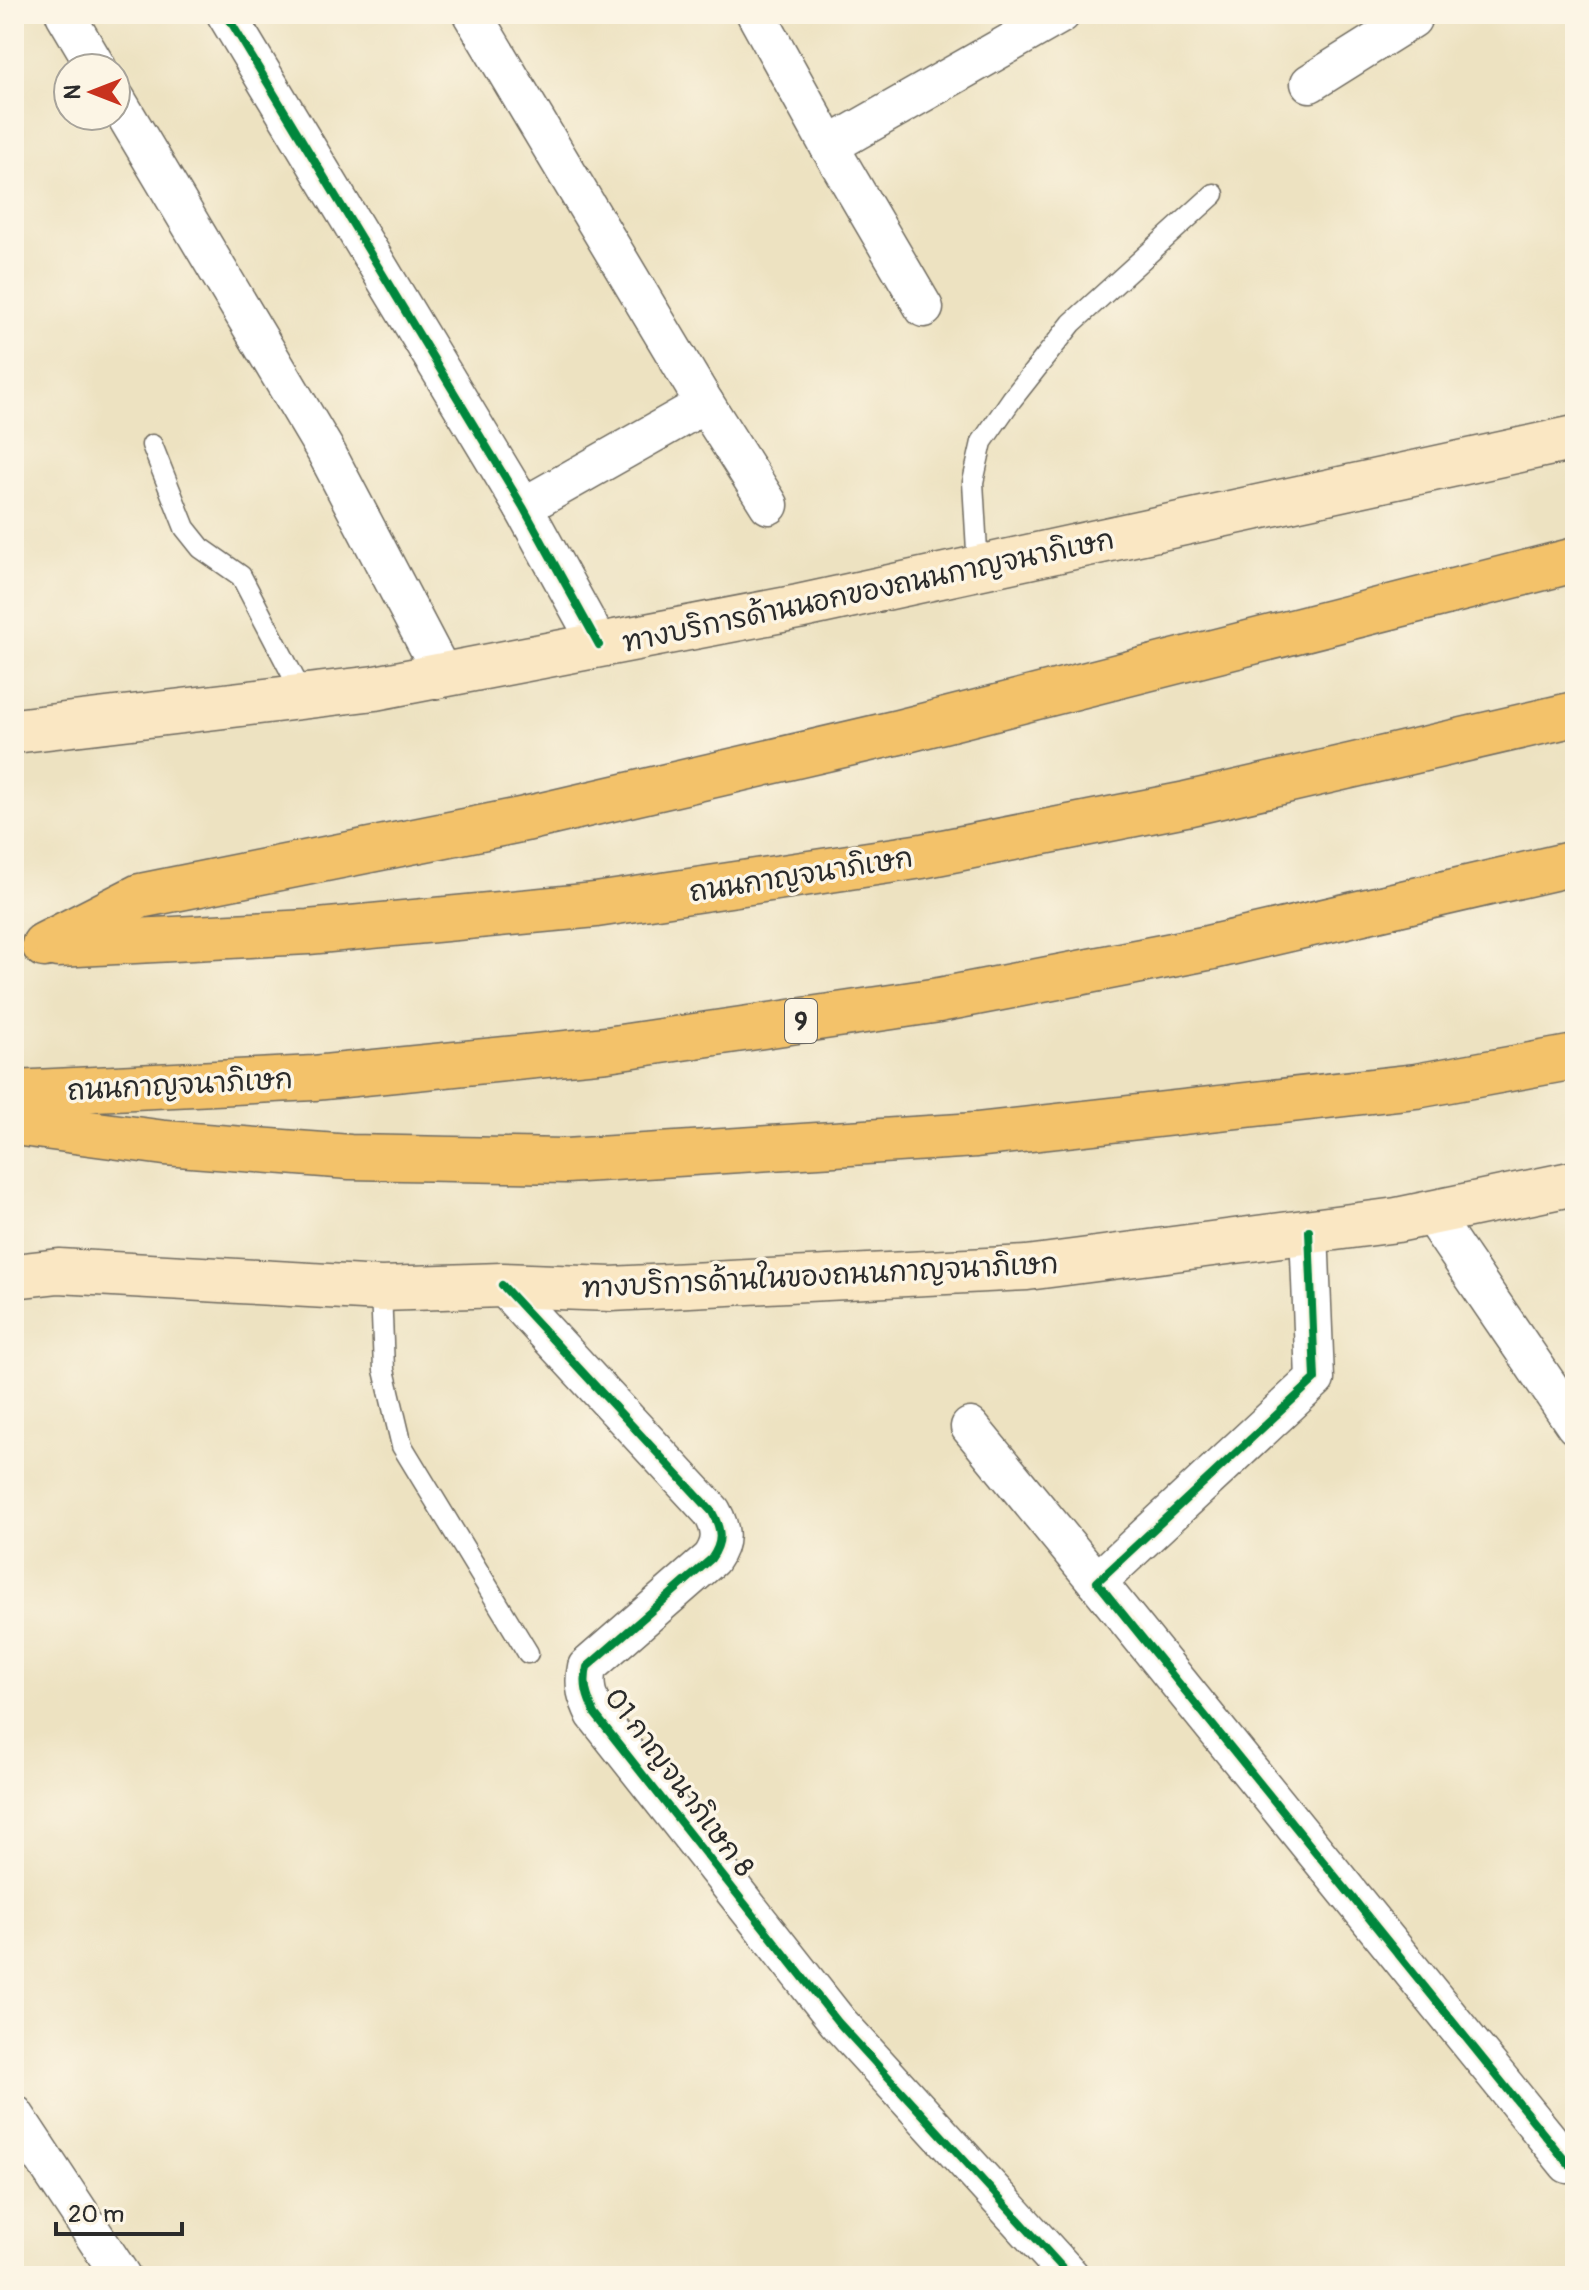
<svg xmlns="http://www.w3.org/2000/svg" width="1589" height="2290" viewBox="0 0 1589 2290" font-family="Pangolin,'Playpen Sans Thai',sans-serif">
	<style>
		.lines { fill: none; stroke-linecap: round; stroke-linejoin: round }
		.lane-casing { stroke: #6f6b60; stroke-width: 23 }
		.street-casing { stroke: #6f6b60; stroke-width: 41 }
		.secondary-casing { stroke: #6f6b60; stroke-width: 47 }
		.highway-casing { stroke: #6f6b60; stroke-width: 47 }
		.lane { stroke: #fff; stroke-width: 20 }
		.street { stroke: #fff; stroke-width: 38 }
		.secondary { stroke: #fae7c3; stroke-width: 44 }
		.highway { stroke: #f3c26a; stroke-width: 44 }
		.cycleway-casing { stroke: #fcf5e5; stroke-width: 13 }
		.cycleway { stroke: #00873e; stroke-width: 8 }
		.labels { text-anchor: middle; stroke-width: 7; stroke-linejoin: round; paint-order: stroke }
		.shield { fill: #fcf5e5; stroke: #6a6863; stroke-width: 2 }
		.shield-label { font-size: 26px; font-weight: bold; fill: #2b2b2b }
		.street-label { font-size: 28px; fill: #2b2b2b; stroke: #fcf5e5 }
	</style>
	<rect width="100%" height="100%" fill="#fcf5e5"/>
	<filter id="ink" filterUnits="userSpaceOnUse"><feTurbulence type="fractalNoise" baseFrequency=".0125" numOctaves="2"/><feDisplacementMap in="SourceGraphic" scale="16" xChannelSelector="R" yChannelSelector="G"/><feConvolveMatrix kernelMatrix="1 2 1 2 8 2 1 2 1" color-interpolation-filters="sRGB"/></filter>
	<filter id="wash" filterUnits="userSpaceOnUse"><feTurbulence type="fractalNoise" baseFrequency=".006" numOctaves="4" result="noise"/><feDisplacementMap in="SourceGraphic" scale="32" xChannelSelector="R" yChannelSelector="G"/><feGaussianBlur stdDeviation="1.8" result="paint"/><feColorMatrix in="noise" values="0 0 0 0 0 0 0 0 0 0 0 0 0 0 0 0 0 1.4 0 .05"/><feComposite in="paint" operator="in"/></filter>
	<g filter="url(#wash)">
		<rect width="100%" height="100%" fill="#ede2c1"/>
	</g>
	<g filter="url(#ink)">
		<g class="lines">
			<!-- lane casing -->
			<g class="lane-casing">
				<g id="lane">
					<path d="M152,445l33,83 16,20 40,28 63,121"/>
					<path d="M978,568l-5,-86 9,-40 30,-43 60,-76 142,-129"/>
					<path d="M381,1289l3,81 18,76 126,207"/>
				</g>
			</g>
			<!-- street casing -->
			<g class="street-casing">
				<g id="street">
					<path d="M65,14l32,54"/>
					<path d="M226,14l297,493 76,138"/>
					<path d="M472,14l233,390 64,101"/>
					<path d="M756,14l73,132 95,162"/>
					<path d="M1310,83l102,-64"/>
					<path d="M116,99l209,351 118,225"/>
					<path d="M829,146l232,-132"/>
					<path d="M523,507l182,-103"/>
					<path d="M1431,1214l144,211"/>
					<path d="M1309,1231l6,148 -218,203 471,582"/>
					<path d="M502,1285l210,227c10,18 11,30 -1,47l-124,108c-4,19 0,30 8,47l243,308 232,254"/>
					<path d="M970,1427l127,155"/>
					<path d="M14,2114l107,162"/>
				</g>
			</g>
			<!-- secondary casing -->
			<g class="secondary-casing">
				<g id="secondary">
					<path d="M14,731l361,-43 423,-81 777,-169"/>
					<path d="M14,1276l45,-5 322,18 121,-4 109,4 416,-21 370,-48 178,-37"/>
				</g>
			</g>
			<!-- highway casing -->
			<g class="highway-casing">
				<g id="highway">
					<path d="M44,945l96,-49 385,-77 374,-87 676,-172"/>
					<path d="M58,945l250,-13 288,-27 326,-49 264,-52 389,-90"/>
					<path d="M14,1093l300,-15 293,-29 332,-49 269,-52 367,-85"/>
					<path d="M14,1123l151,20 185,14 216,4 410,-26 440,-49 159,-29"/>
				</g>
			</g>
			<!-- lane -->
			<use href="#lane" class="lane"/>
			<!-- street -->
			<use href="#street" class="street"/>
			<!-- secondary -->
			<use href="#secondary" class="secondary"/>
			<!-- highway -->
			<use href="#highway" class="highway"/>
			<!-- cycleway casing -->
			<g class="cycleway-casing">
				<g id="cycleway">
					<path d="M226,14l297,493 76,138"/>
					<path d="M1309,1231l6,148 -218,203 471,582"/>
					<path d="M502,1285l210,227c10,18 11,30 -1,47l-124,108c-4,19 0,30 8,47l243,308 232,254"/>
				</g>
			</g>
			<!-- cycleway -->
			<use href="#cycleway" class="cycleway"/>
		</g>
	</g>
	<g class="labels">
		<!-- shield labels -->
		<rect class="shield" x="785" y="999" width="32" height="44" rx="6"/>
		<g class="shield-label">
			<text x="801" y="1030">9</text>
		</g>
		<!-- street labels -->
		<g class="street-label">
			<text transform="translate(868 590) rotate(-12)" y="10">ทางบริการด้านนอกของถนนกาญจนาภิเษก</text>
			<text transform="translate(801 874) rotate(-9)" y="10">ถนนกาญจนาภิเษก</text>
			<text transform="translate(180 1084) rotate(-3)" y="10">ถนนกาญจนาภิเษก</text>
			<text transform="translate(820 1275) rotate(-3)" y="10">ทางบริการด้านในของถนนกาญจนาภิเษก</text>
			<text transform="translate(680 1782) rotate(53)" y="10">01 กาญจนาภิเษก 8</text>
		</g>
	</g>
	<!-- margin -->
	<rect width="1589" height="2290" fill="none" stroke="#fcf5e5" stroke-width="48"/>
	<!-- north arrow -->
	<g transform="translate(92 92) rotate(270)"><circle r="38" fill="#fcf5e5" stroke="#a8a49b" stroke-width="2"/>
	<path d="M0-6L14 30L0 20L-14 30Z" fill="#c8321e"/>
	<text y="-12" font-size="22" font-weight="bold" text-anchor="middle" fill="#2b2b2b">N</text>
	</g>
	<!-- scale -->
	<path d="M56 2222v12h126v-12" fill="none" stroke="#2b2b2b" stroke-width="4"/>
	<text x="68" y="2222" font-size="24" fill="#2b2b2b" stroke="#fcf5e5" stroke-width="6" paint-order="stroke">20 m</text>
</svg>
